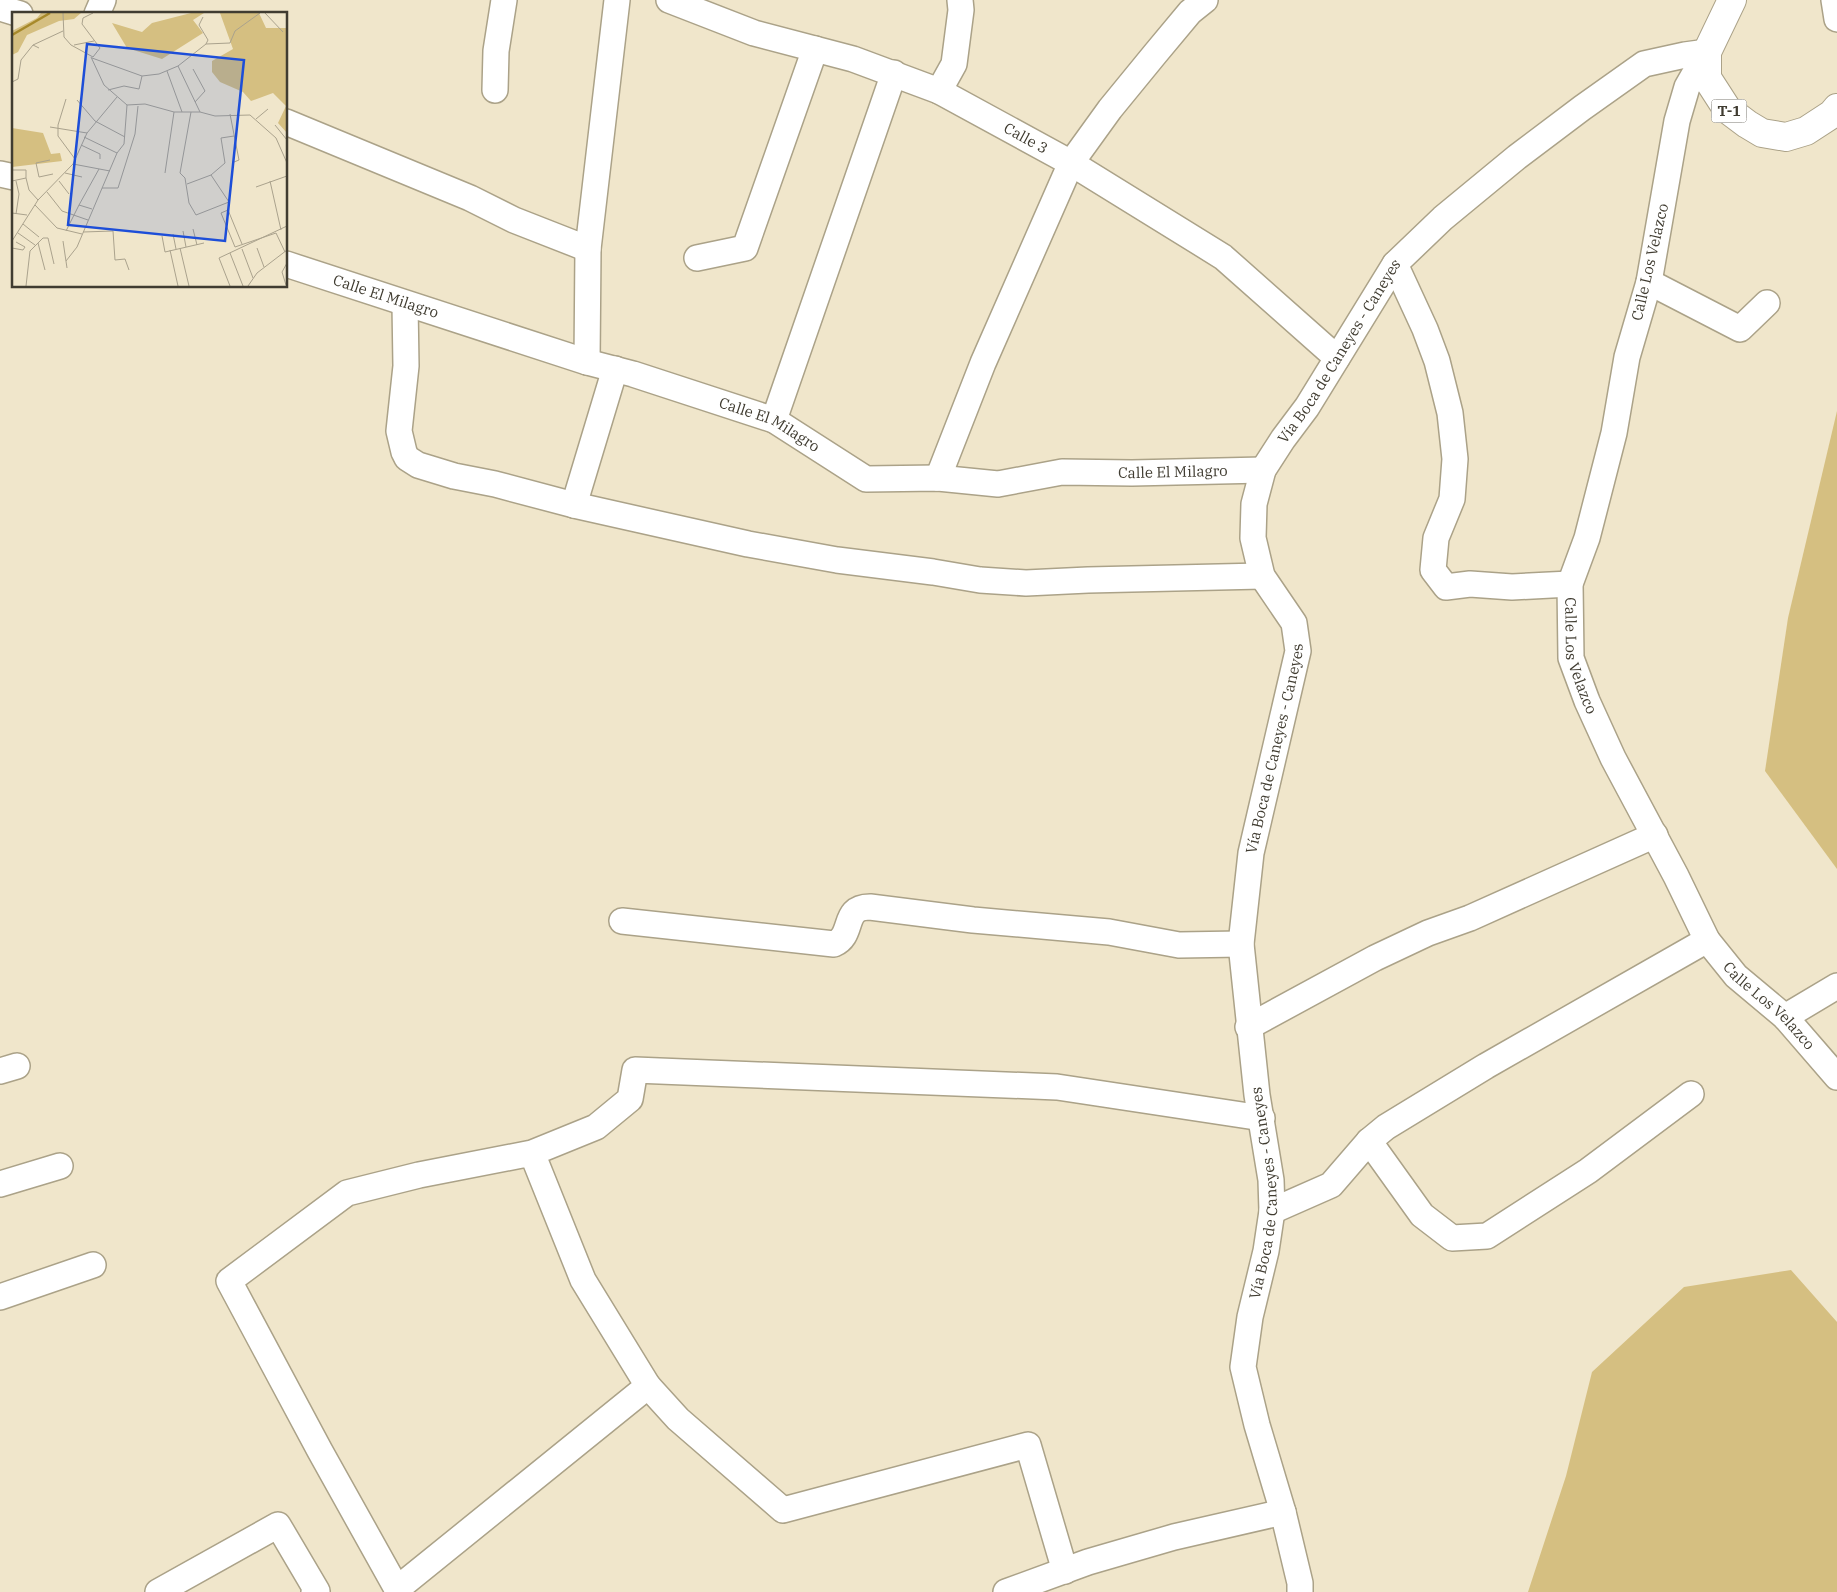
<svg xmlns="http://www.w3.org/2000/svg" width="1837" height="1592" viewBox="0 0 1837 1592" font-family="'IBM Plex Serif',serif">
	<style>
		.green { fill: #d5bf81 }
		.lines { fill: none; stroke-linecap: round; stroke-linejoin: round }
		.minor-casing { stroke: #aba288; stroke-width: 28 }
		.highway-casing { stroke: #aba288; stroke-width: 30 }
		.minor { stroke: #fff; stroke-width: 25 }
		.highway { stroke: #fff; stroke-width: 28 }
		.labels { text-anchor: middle; stroke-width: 4.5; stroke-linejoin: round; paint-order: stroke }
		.shield { fill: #fff; stroke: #79766f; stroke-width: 1 }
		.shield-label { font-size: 14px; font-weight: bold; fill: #403c31 }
		.street-label { font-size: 15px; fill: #403c31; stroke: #fff }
		.inset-river { fill: none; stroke: #a7892a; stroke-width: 2.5 }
		.inset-road { fill: none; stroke: #aaa28d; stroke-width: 1 }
		.view { fill: #1d4ed8; fill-opacity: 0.15; stroke: #1d4ed8; stroke-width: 2.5 }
		.inset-edge { fill: none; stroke: #403c31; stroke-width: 2.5 }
	</style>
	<rect width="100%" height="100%" fill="#f0e6cb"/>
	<!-- green -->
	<g class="green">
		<path d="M1837,411v458l-72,-98 23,-153z"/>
		<path d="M1791,1270l46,52v270h-309l38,-116 26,-104 92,-85z"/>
	</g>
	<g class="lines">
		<!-- minor casing -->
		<g class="minor-casing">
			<g id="minor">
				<path id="s1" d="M669,0l85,33 99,26 86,32 132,72 152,94 114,101"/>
				<path d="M1834,0l3,19"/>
				<path d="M0,8l20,6"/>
				<path d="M97,14l6,-14"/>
				<path id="s2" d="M1707,52l-20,35 -10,34 -28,161 -22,75 -13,76 -27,105 -17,46 1,74 16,43 26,57 63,118 31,64 29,36 49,41 52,60"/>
				<path d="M495,90l1,-39 8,-51"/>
				<path d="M939,91l15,-27 7,-54 -1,-10"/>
				<path d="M286,122l184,76 44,22 74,29"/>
				<path d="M0,174l14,3"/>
				<path d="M697,258l48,-10 70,-199"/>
				<path id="s3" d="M286,264l301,98 46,12 141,46 92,59 72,-1 60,6 64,-12 70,1 131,-3"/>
				<path d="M1395,264l30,65 12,32 13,52 5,46 -3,40 -16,39 -3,32 13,17 24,-3 42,3 58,-3"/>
				<path d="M1649,282l91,47 27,-26"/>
				<path d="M405,304l1,62 -7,65 5,21 3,6 11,7 36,11 41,8 79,21 174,39 89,16 96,12 47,8 46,3 62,-3 174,-4"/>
				<path d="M587,362l1,-113 29,-249"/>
				<path d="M774,420l120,-347"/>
				<path d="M938,478l45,-115 88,-200 39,-54 45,-55 35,-42 15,-12"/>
				<path d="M574,505l41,-136"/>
				<path d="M622,921l212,23c21,-9 7,-37 36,-37l103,13 136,12 70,13 62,-1"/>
				<path d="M1785,1017l52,-31"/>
				<path d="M1248,1027l127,-69 53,-25 42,-15 185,-83"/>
				<path d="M0,1071l17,-5"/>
				<path d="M1369,1141l53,74 30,23 35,-2 101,-65 103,-77"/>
				<path d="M532,1153l51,127 65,106 -251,203 -77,-138 -91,-170 118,-88 72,-18 113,-22 64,-26 34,-28 5,-29 422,17 205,31"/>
				<path d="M0,1184l60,-18"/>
				<path d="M1272,1211l59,-26 38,-44 17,-14 100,-61 221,-126"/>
				<path d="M0,1297l93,-32"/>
				<path d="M648,1386l30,33 105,91 245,-65 37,126"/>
				<path d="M158,1592l120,-67 39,66 -3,1"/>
				<path d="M1006,1592l82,-30 86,-25 109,-25"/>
				<path id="s4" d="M1300,1592v-9l-17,-71 -26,-87 -14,-58 7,-50 16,-66 6,-40 -1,-31 -14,-85 -16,-151 10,-91 47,-202 -4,-28 -32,-47 -9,-38 1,-34 9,-34 20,-31 24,-32 88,-143 48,-46 74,-61 65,-49 62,-44 41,-9 22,-3"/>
			</g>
		</g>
		<!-- highway casing -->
		<g class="highway-casing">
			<path id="highway" d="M1732,0l-25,52v26l20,31 20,15 15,9 24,4 20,-6 26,-17 5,-6"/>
		</g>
		<!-- minor -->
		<use href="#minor" class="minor"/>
		<!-- highway -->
		<use href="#highway" class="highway"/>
	</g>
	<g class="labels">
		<!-- shield labels -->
		<rect class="shield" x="1711.5" y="99.5" width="35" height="23" rx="4"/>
		<g class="shield-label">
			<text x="1729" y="116">T-1</text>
		</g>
		<!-- street labels -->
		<g class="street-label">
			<text dy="5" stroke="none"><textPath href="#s1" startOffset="384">Calle 3</textPath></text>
			<text transform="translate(1650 262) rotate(-77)" y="5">Calle Los Velazco</text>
			<text dy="5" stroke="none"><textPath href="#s3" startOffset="105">Calle El Milagro</textPath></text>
			<text dy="5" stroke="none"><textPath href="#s4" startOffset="1294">Vía Boca de Caneyes - Caneyes</textPath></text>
			<text dy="5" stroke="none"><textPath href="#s3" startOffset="510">Calle El Milagro</textPath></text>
			<text dy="5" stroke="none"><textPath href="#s3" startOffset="930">Calle El Milagro</textPath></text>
			<text dy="5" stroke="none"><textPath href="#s2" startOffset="625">Calle Los Velazco</textPath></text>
			<text dy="5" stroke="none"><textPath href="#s4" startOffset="859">Vía Boca de Caneyes - Caneyes</textPath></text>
			<text dy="5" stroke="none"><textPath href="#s2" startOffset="1030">Calle Los Velazco</textPath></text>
			<text dy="5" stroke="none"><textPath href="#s4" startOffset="409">Vía Boca de Caneyes - Caneyes</textPath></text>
		</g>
	</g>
	<!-- overview -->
	<g transform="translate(12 12)">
		<rect width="275" height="275" fill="#f0e6cb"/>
		<path d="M29,1h40l-7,6 -15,2 -32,14 -9,17 -6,3v-24l25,-13zM179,1h13l-11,7 10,13 -41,26 -35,-11 -15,-25 30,9 10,-9zM208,1h39l7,15h21v105l-9,-10 8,-17 -13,-13 -22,8 -8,-9 -23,-10 -8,-10v-11l21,-12zM0,116l31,5 8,21 9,-1 2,8 -50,6z" fill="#d5bf81"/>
		<path class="inset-river" d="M0,23l38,-22"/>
		<path class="inset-road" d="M51,1l1,24 7,8 22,12 7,-9 -18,-24 1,-6 10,-5M253,1l18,19M194,32l24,-1 5,-12 25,-18M62,33l20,-4M27,36l-6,-3 30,-14M79,45l13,28 23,20 18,-1 29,8h26l15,4 35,-1 26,23 11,25M80,46l50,18 17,-2 19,-8 28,-22 2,-4 -9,-15 4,-8M166,54l22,46M181,57l12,22 -10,11M155,59l15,41M0,70l6,-3 3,-19 12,-15M96,78l16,-4 15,3 3,-13M54,87l-8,26v11l17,23M65,88l18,21 30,16M218,102l9,46 -5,2M244,107l12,-10M263,113l12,15M38,115l37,6M72,125l33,16M69,133l19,9v5M38,148l-14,3 3,14 14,-3M61,152l37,7M0,158h14v8M53,161l17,4M153,161l9,-61M199,163l14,-12 -4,-25 13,-2M0,169l14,-3 3,12 9,10M47,169l10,13M258,169l11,49M175,172l24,-9 18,27 -33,13 -7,-12 -4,-25 -5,-5 11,-61M244,175l31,-11M90,176h16l17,-54 3,-28M35,180l15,19 26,9M23,193l22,23 25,6M80,197l-13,-4 20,-36M0,201l15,2M4,202l3,-20 -3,-13M11,212l16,13M181,217l4,16M54,219l13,-26M171,219l3,16M71,220l30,-1 2,29 10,-1 4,11M6,221l17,12M161,222l3,15M150,224l3,16 39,-9M0,229l26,-41 35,-36 14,-31 30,-36M51,229l4,27M26,231l7,27M230,232l-14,-34 -7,3 14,34 41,-14 9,19M0,236l11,2 2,-3 -9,-5M168,236l9,38M245,236l7,19M230,237l11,29M158,238l8,36M218,241l13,33M54,249l11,-14 40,-94 7,-9 3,-39M274,273l-4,-13 5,-9M14,274l4,-35 13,-13h5l6,26M218,274l-11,-28 68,-32M236,274l9,-13 30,-23"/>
		<path class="view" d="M75,32l157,16 -19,181 -157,-16z"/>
		<rect width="275" height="275" class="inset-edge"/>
	</g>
</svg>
